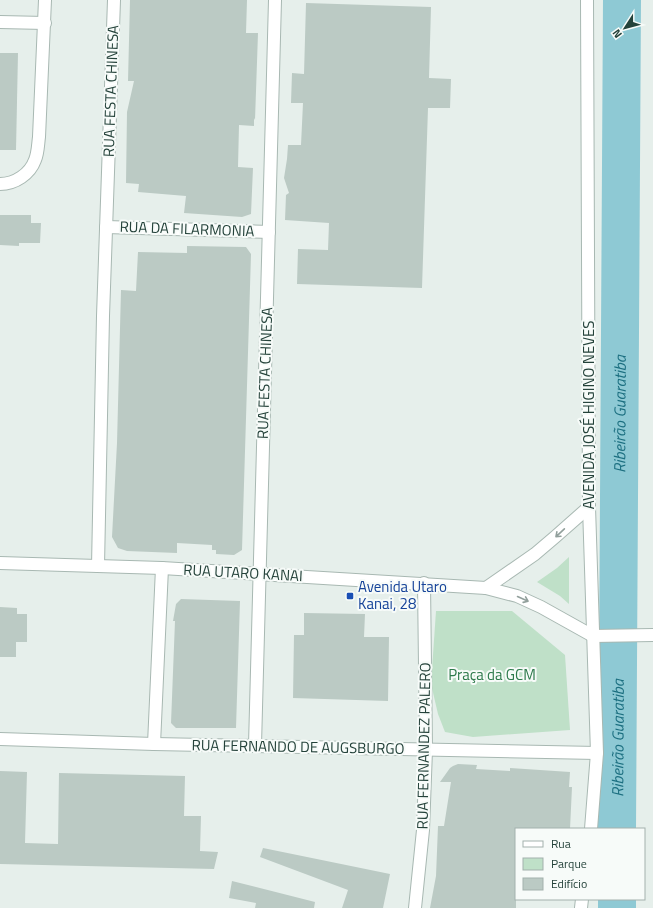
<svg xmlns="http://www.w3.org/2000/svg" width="653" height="908" viewBox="0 0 653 908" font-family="'Titillium Web',sans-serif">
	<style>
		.green { fill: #bfe0c8 }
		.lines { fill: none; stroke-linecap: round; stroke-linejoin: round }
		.river { stroke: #8ec9d4; stroke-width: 38 }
		.building { fill: #bbcac4 }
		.minor-casing { stroke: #a8b8b2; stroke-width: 14 }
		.minor { stroke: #fff; stroke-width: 12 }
		.oneway { stroke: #92a09c }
		.transit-dot { fill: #1a4fb4; stroke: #f7fbf9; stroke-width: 1.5 }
		.labels { text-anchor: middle; stroke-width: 4; stroke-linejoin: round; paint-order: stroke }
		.street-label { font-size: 15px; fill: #24423a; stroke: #f7fbf9 }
		.transit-label { font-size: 15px; fill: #164399; stroke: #f7fbf9; text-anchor: start }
		.park-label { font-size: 15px; fill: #2d7a4b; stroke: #f7fbf9 }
		.water-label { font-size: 16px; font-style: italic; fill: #1c6f80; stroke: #f7fbf9 }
	</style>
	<rect width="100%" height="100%" fill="#e6efeb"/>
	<!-- green -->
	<g class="green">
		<path d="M569,557v47l-9,-8 -23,-14 20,-14z"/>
		<path d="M436,611h76l53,44 5,75 -97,7 -28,-5 -7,-18 -7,-30z"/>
	</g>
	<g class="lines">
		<!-- river -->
		<g class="river">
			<path id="s1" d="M617,829l5,-829"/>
			<path d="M617,908v-9"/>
		</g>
	</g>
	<!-- building -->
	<g class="building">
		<path d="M130,0h117l-1,33h12l-3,87 -1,-2v8l-15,-1 -1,42 15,1 -2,46 -9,3 -58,-4 2,-17 -48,-4 1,-8 -13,-1 1,-71 7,-31h-6z"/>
		<path d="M306,3l125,4 -2,71 22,1 -1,29h-22l-6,180 -125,-4 1,-35 30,1 1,-27 -44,-3 1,-25 3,-2 -5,-15 3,-19 1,-14h13l2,-42h-12l1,-30 12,1z"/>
		<path d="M0,53h18l-2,97h-16z"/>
		<path d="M0,215h31v8h10l-1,20h-21v3l-19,-1z"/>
		<path d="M187,246l59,1 5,7 -9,296 -8,5 -18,-1v-4h-4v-5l-35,-2v10l-50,-2 -9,-3 -6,-11 5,-94 4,-153 15,1 2,-39 49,1z"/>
		<path d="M181,599l59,2 -4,127h-60l-5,-5 4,-102h-2l3,-17z"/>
		<path d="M0,607l17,1v6h10v28h-11v15h-16z"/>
		<path d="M304,613l61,1 -1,23h25l-1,64 -95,-3 1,-63h10z"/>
		<path d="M458,764l19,1 -1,4 34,2v-3l60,4 -1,15h3l-2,42h-54v79h-86l6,-32 2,-50h6l7,-44h-11l10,-14 3,-2z"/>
		<path d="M0,771l27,1 -2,71 33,1 1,-71 126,3 -1,40h17l-1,35 18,1 -4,17 -214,-5z"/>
		<path d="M263,848l127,26 -7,34h-41l6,-18 -88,-33z"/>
		<path d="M232,881l83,21 -1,6h-59l1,-5 -27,-5z"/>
	</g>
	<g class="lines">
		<!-- minor casing -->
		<g class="minor-casing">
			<g id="minor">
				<path d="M587,0l2,507 8,246 -6,76"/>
				<path d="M0,22l45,1"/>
				<path d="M0,184c15,0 30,-10 35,-24 3,-7 3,-16 4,-23l6,-137"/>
				<path d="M106,227l163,5"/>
				<path d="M0,563l162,5 324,20 31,8 24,11 52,29 60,-1"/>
				<path d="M98,566l5,-250 11,-316"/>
				<path d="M486,588l49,-34 20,-17 34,-30"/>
				<path d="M0,739l154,5 443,9"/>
				<path d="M154,744l8,-176"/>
				<path d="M255,745l20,-745"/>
				<path d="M415,908l8,-78 3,-80 -2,-167"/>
				<path d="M581,908l1,-9"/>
			</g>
		</g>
		<!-- minor -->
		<use href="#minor" class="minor"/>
	</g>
	<!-- one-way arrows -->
	<defs><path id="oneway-shaft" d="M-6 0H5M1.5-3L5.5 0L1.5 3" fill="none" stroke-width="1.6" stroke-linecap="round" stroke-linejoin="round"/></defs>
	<g class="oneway">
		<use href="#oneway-shaft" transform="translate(560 533) rotate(137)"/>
		<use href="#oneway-shaft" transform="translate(523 599) rotate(24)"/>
	</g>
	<!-- markers -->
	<rect class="transit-dot" x="346" y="592" width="8" height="8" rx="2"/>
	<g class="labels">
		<!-- street labels -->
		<g class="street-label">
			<text transform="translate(111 91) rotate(-88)" y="5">RUA FESTA CHINESA</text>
			<text transform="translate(187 229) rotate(2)" y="5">RUA DA FILARMONIA</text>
			<text transform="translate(265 373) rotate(-88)" y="5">RUA FESTA CHINESA</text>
			<text transform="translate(589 415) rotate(-90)" y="5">AVENIDA JOSÉ HIGINO NEVES</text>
			<text transform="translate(243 573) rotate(3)" y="5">RUA UTARO KANAI</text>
			<text transform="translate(424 746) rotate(-89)" y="5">RUA FERNANDEZ PALERO</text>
			<text transform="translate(298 747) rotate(1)" y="5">RUA FERNANDO DE AUGSBURGO</text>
		</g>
		<!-- transit labels -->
		<g class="transit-label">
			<text x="358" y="592">Avenida Utaro<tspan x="358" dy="17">Kanai, 28</tspan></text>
		</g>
		<!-- park labels -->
		<g class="park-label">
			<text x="492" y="680">Praça da GCM</text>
		</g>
		<!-- water labels -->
		<g class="water-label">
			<text dy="6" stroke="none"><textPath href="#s1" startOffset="415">Ribeirão Guaratiba</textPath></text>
			<text dy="6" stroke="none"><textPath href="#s1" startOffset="91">Ribeirão Guaratiba</textPath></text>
		</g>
	</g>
	<!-- legend -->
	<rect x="515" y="828" width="130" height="72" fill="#f7fbf9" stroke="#a3b1ad"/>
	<rect x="523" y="841" width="20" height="6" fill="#ffffff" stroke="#a3b1ad"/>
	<text x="551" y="848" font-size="12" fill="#24423a">Rua</text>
	<rect x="523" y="858" width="20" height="12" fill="#bfe0c8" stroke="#a3b1ad"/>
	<text x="551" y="868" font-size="12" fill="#24423a">Parque</text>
	<rect x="523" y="878" width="20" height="12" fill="#bbcac4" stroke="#a3b1ad"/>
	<text x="551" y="888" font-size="12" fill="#24423a">Edifício</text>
	<!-- north arrow -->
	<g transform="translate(625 28) rotate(234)" stroke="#f7fbf9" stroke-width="3" paint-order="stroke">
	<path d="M0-3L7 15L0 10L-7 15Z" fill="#24423a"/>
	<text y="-6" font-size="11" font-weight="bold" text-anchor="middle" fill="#24423a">N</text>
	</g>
</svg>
